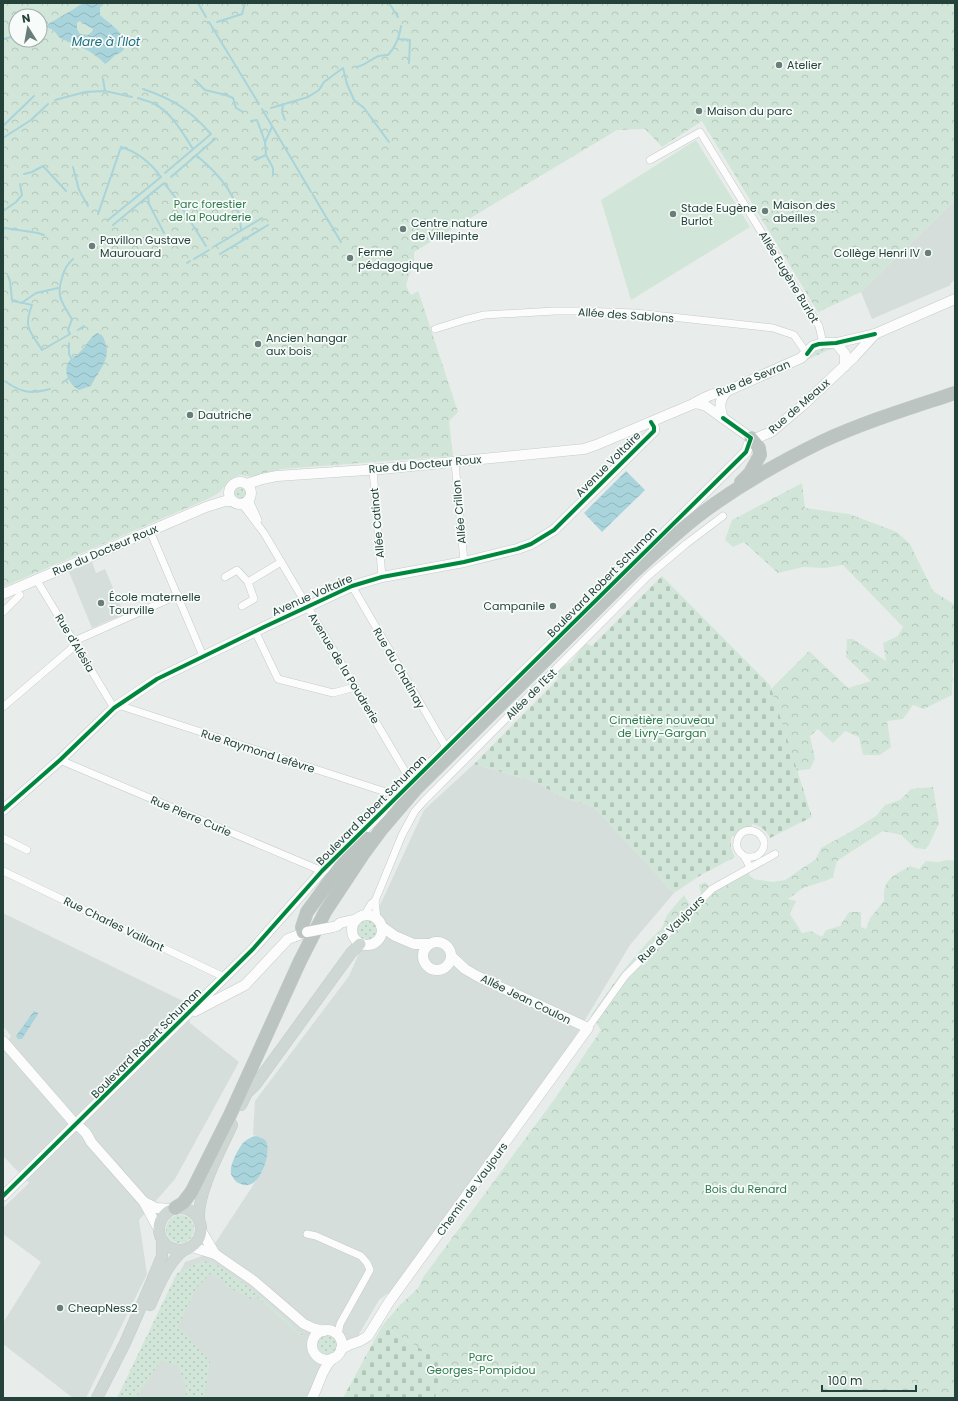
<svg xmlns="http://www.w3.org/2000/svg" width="958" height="1401" viewBox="0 0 958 1401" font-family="Poppins,sans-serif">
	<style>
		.built { fill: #d6dedb }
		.grass { fill: url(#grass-dots) }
		.forest { fill: url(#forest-crowns); fill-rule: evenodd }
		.cemetery { fill: url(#cemetery-stones) }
		.pitch { fill: #d1e6d8 }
		.water { fill: url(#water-waves); fill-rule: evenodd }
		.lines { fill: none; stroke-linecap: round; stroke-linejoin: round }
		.stream { stroke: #a9d4db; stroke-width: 2 }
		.street-casing { stroke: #c5cac8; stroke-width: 8 }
		.secondary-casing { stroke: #c3cbc8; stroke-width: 11 }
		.primary-casing { stroke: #c3ccc9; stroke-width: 12 }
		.highway-casing { stroke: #c3ccc9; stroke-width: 14 }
		.street { stroke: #fcfcfc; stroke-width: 7 }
		.secondary { stroke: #fcfcfc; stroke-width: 10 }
		.primary { stroke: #cfd7d5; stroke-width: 11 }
		.highway { stroke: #bcc4c2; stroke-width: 13 }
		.secondary-bridge-casing { stroke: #c3cbc8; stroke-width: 11; stroke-linecap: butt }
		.secondary-bridge { stroke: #fcfcfc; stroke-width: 10 }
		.cycleway-casing { stroke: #f7fbf9; stroke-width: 6 }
		.cycleway { stroke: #00873e; stroke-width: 4 }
		.poi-dot { fill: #697e78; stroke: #f7fbf9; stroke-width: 1.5 }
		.labels { text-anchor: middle; stroke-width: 3.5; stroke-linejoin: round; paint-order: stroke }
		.poi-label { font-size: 11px; fill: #24423a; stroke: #f7fbf9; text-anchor: start }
		.park-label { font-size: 11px; fill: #2d7a4b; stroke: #f7fbf9 }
		.street-label { font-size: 11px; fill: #24423a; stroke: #f7fbf9 }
		.water-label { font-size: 12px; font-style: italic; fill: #1c6f80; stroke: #f7fbf9 }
	</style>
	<defs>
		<pattern id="grass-dots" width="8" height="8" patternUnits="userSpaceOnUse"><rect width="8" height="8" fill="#d1e6d8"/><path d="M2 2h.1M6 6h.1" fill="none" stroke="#b3c6ba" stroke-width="1.8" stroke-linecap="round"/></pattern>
		<pattern id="forest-crowns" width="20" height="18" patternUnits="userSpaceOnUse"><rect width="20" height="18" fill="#d1e6d8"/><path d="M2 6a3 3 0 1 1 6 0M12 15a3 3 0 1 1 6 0" fill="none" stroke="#b3c6ba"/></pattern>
		<pattern id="cemetery-stones" width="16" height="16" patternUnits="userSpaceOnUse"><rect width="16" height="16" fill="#d1e6d8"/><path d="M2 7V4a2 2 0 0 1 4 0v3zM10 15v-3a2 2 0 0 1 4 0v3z" fill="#b3c6ba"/></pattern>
		<pattern id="water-waves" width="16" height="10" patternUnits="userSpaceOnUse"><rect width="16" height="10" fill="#a9d4db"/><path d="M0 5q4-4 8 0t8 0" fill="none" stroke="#91b7bd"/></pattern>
	</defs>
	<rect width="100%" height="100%" fill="#e8edeb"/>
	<!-- built -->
	<g class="built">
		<path d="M955,200v79l-5,5 1,1 -79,34 -11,-27z"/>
		<path d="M92,562l4,11 9,-4 19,45 -32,14 -23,-56z"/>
		<path d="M474,764l60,17 24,14 36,12 80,86 -44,52 -57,95 -182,251 -12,9 -21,36 -53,62h-187l67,-136 23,-8 55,-84 4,-15 -11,-19 -3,-1 2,-34 94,-125 32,-73 43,-93z"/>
		<path d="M3,913l184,90 3,20 49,39 -64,117 -36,41 8,54 -61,124h-13l-70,-54v-21l38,-61 -38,-28v-26l26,-25 -26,-27v-109l8,-11 -8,-10z"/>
	</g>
	<!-- grass -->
	<g class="grass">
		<path d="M832,346l1,2 -31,14 11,-12z"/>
		<circle cx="240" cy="493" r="6"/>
		<circle cx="368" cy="931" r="11"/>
		<circle cx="180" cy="1229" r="14"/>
		<path d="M203,1261l10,2 12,7 30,22 48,43v3l-47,-42 -5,3 -25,-13 -3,-6 -13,-6 -14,14 -18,39 32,34 -6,37h-18v-13l-8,-19 -17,-5 -26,37h-18l60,-125z"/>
		<circle cx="327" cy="1345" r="9"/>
	</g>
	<!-- forest -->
	<g class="forest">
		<path d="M3,3h952v197l-94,92 -43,20 -116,-191 -40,26 -17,-18 -28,1 -203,122v13l-5,10 -3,11 5,9 7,-4 1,2 39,119 -9,9 4,35 -171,13 -30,8 -12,-2 -11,5 -9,12 -10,6 -207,89zM16,16h24v24h-24z"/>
		<path d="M802,483l3,25 44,6 48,18 13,12 23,47 22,14v55l-2,1 -1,34 -28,14 -11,-4 -10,14 -16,2 4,26 -11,8h-17l-4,-18 -14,-6 -12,12 -15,-14 -8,7 5,23 -5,10 -22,3 -32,-68 53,-53 39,37 23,-7 -25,-24 1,-18h6l33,22 -3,-18 15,-7 5,-9 -60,-62 -18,3 -22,-1 -25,6 -34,-31 -11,5 -8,-7 7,-20z"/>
		<path d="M933,787l6,36 -10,22 -4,4 -10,-1 -14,-13 -18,-4 -46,30 -4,16 -5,3 -25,8 -15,11 8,2 -6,13 12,19 9,-2 11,6 4,-7 14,-4 9,-14h12v15l5,2 4,-11 14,-17c-1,-23 8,-24 26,-35l9,3 7,-8 13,1 8,-2 8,1v537h-520l10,-35 -63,-37 17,-20 19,-18 6,-12 132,-179 45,-67 -10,-15 31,-43 22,-26 18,-18 5,-13 17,-20 8,14 10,-11 -3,-13 6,-3 7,7 33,-19 8,9 20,3 12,-2 31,-21 5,-11 31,-17 24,-15 9,-11 15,-5 11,-11z"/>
	</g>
	<!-- cemetery -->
	<g class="cemetery">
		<path d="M662,576l108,109 42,132 -42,21c-4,-8 -9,-12 -18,-14v2l-11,3 -6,8 -3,-1c-3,8 -1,13 3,21l-34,18 -27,18 -80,-86 -36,-12 -24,-14 -60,-17 84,-85 -2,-7 16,-11 13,-18 7,3z"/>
		<path d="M382,1326l63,37 -10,35h-92z"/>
	</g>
	<!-- pitch -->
	<path class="pitch" d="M696,140l54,87 -119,73 -30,-100z"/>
	<!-- water -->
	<g class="water">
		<path d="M84,3h19l-3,5v7c8,8 30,20 24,34 -1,3 -7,5 -10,7 -3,3 -5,6 -9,8l-5,-5 -11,-8 -29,-13 -7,-8 -7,-3 4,-4zM79,21l14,8v2l-5,4 -8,-1 -3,-5v-6z"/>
		<path d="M97,333c5,1 7,4 8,9 7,17 -7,29 -14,44l-12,4c-9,-5 -16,-17 -11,-27 2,-5 8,-7 12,-11 6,-6 9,-14 17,-19z"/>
		<path d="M626,471l19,19 -43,42 -18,-19z"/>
		<path d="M34,1011l4,2v1l-16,25h-4l-2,-3z"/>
		<path d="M256,1136c3,1 7,2 9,4 8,8 -4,53 -24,44 -4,-1 -7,-4 -9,-8 -5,-7 6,-27 11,-33 4,-4 8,-6 13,-7z"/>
	</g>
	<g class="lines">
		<!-- stream -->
		<g class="stream">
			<path d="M198,3l8,14"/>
			<path d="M389,3l9,14"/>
			<path d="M209,22l50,82"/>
			<path d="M217,22l25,-8 3,-11"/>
			<path d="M40,30l6,-3"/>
			<path d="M3,39l13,-3"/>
			<path d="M398,39l12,1 -1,23"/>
			<path d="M356,67c13,-2 17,-13 32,-12 8,-9 11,-17 13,-29"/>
			<path d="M103,79l2,12"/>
			<path d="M195,80l10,10 21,5 7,3 3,10 7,4"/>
			<path d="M143,89c30,10 47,21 68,45l-46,39"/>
			<path d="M138,98c5,2 10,3 15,5 19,10 29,29 40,46"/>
			<path d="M55,100l30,-8 20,-1 27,6"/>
			<path d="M283,104l-1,8 3,8"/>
			<path d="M271,108l37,-11 11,-7 5,-8 19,-14 4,16 7,16 10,8 25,34"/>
			<path d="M262,109l49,83"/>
			<path d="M251,121l6,-1 8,22 1,13 7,13v7"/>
			<path d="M3,126l31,-30"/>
			<path d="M3,138l28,-18 17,-16"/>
			<path d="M265,142l7,-15"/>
			<path d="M196,155c23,19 45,43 45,75"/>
			<path d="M255,160l11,-5"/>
			<path d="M73,167l6,23 9,16"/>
			<path d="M24,174l8,-2 11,-6 23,25"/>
			<path d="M171,177l44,-38"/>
			<path d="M313,195l28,47"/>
			<path d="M148,196l1,8 15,29"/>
			<path d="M3,211l13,-9 6,-7 -2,-11"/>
			<path d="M98,214l23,-67c17,5 29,15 40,30l-53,43"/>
			<path d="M113,225l51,-42 11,14 31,49"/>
			<path d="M3,229l2,-1 33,5 6,2"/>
			<path d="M215,246l47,-28"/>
			<path d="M220,254l48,-29"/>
			<path d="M194,259l15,-9"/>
			<path d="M187,263l3,-2"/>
			<path d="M8,276l2,5 2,19c6,3 13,3 20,5 -9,23 -2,26 10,45l28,-16 -2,-4 4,-11c-10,-16 -16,-23 -10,-41 2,-8 5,-14 11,-19"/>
			<path d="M23,302l13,-9 22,-5"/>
			<path d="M78,330l6,-4"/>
			<path d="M69,343v11l2,4"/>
			<path d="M6,382c16,11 25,12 44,7"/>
			<path d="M63,382l6,-4"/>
		</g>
		<!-- street casing -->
		<g class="street-casing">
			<g id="street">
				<path d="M650,160l50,-28 119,194 4,17"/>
				<path d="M435,329l29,-9 20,-5 71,-4h24l56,2 138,15 21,7 13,19"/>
				<path d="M455,462l9,100"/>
				<path d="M373,470l9,107"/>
				<path d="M249,500l9,20"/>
				<path d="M241,504l4,4 19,25 148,250"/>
				<path d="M150,531l53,125"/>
				<path d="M225,577l12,-7 11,12 6,17 -12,7"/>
				<path d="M36,579l78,129"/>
				<path d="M248,582l33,-20"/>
				<path d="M352,586l95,163"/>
				<path d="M3,612l17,-17"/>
				<path d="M255,631l23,48 55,14 22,-6"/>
				<path d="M118,705l280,91"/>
				<path d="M3,707l68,-58 8,-10 99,-44"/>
				<path d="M60,760l262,111"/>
				<path d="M3,838l24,12"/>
				<path d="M744,856c6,2 12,2 17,-4 12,-15 -14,-32 -23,-14 -1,3 -2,6 -1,9 1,5 4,6 7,9 2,3 4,8 6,11"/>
				<path d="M3,871l221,106"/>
				<path d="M364,916l7,-12 4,-3"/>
				<path d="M377,919l-2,-18 27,-66 13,-24 9,-10 224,-225 38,-32 37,-28"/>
				<path d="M588,1028l37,-52 87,-87 63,-35"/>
				<path d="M307,1234l9,2 45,20 6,7 3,7 -30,54 -2,11"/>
			</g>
		</g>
		<!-- secondary casing -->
		<g class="secondary-casing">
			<g id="secondary">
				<path d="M836,343l9,11v12"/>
				<path d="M695,403l5,1 6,2 45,32h6l14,-6 31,-26 52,-49 21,-23"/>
				<path d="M723,418c-4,-11 -4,-18 4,-27"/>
				<circle cx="240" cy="493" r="11"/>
				<path d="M247,484l15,-5 15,-3 104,-7 203,-20 12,-4 97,-41c10,-6 22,-12 34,-13l74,-33 12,-12 10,-3h13l39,-9 80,-35"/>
				<path d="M623,574l123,-122 5,-14"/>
				<path d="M3,594l203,-87 19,-6h8"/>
				<path d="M3,810l57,-50 54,-52 43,-29 107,-52 88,-41 30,-9 82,-15 53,-13 14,-5 23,-14 100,-99v-4l-3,-5"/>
				<circle cx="367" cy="930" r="15"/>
				<path d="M381,926l14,10 19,8h14"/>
				<path d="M333,927l4,-1 3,-3 17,-4"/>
				<circle cx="437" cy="956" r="14"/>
				<path d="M195,1011l50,-26 43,-46 19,-7"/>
				<path d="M3,1041l73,84c8,4 11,9 15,17l53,60 15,28"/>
				<path d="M3,1196l250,-247 69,-78 260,-257"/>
				<path d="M144,1202l12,6 16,1"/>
				<path d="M202,1232l13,22"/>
				<path d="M192,1247l23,7 39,27 50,43 11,5 9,2"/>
				<circle cx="327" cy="1345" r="15"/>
				<path d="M341,1349l10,-5 9,-3 8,-5 21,-34 199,-274 -111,-52 -12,-7 -14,-13"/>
				<path d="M312,1398c8,-15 9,-28 21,-40"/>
			</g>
		</g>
		<!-- primary casing -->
		<g class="primary-casing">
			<g id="primary">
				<path d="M241,1105l6,-12 9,-9 95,-131 9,-9"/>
				<circle cx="180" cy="1229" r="21"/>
				<path d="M199,1217c-1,-26 22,-68 33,-92"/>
				<path d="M150,1305c8,-18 18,-43 34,-55"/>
				<path d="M97,1398l28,-55 21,-48 16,-39v-16"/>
			</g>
		</g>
		<!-- highway casing -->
		<g class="highway-casing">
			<g id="highway">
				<path d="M741,482l9,-9 10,-18 -1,-7 -8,-10"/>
				<path d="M303,932l-1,-5 5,-15 33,-45 26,-29"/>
				<path d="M175,1208l8,-5 9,-12 38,-76 70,-154 25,-49 39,-59 17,-23 35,-41 218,-217c21,-19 42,-39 64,-56 38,-29 80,-53 123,-74 43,-20 89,-34 134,-49"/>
			</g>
		</g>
		<!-- street -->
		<use href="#street" class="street"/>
		<!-- secondary -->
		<use href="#secondary" class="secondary"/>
		<!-- primary -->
		<use href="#primary" class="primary"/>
		<!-- highway -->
		<use href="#highway" class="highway"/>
		<!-- secondary-bridge casing -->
		<g class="secondary-bridge-casing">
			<path id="secondary-bridge" d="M307,932l26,-5"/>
		</g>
		<!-- secondary-bridge -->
		<use href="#secondary-bridge" class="secondary-bridge"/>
		<!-- cycleway casing -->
		<g class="cycleway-casing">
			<g id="cycleway">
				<path d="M807,354l6,-8 6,-2 17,-1 39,-9"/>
				<path d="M3,810l57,-50 54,-52 43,-29 107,-52 88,-41 30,-9 82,-15 53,-13 14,-5 23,-14 100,-99v-4l-3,-5"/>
				<path d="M3,1196l250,-247 69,-78 424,-419 5,-14 -28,-20"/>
			</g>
		</g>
		<!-- cycleway -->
		<use href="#cycleway" class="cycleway"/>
	</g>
	<!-- markers -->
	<g class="poi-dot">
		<circle cx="779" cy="65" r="4"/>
		<circle cx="699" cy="111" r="4"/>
		<circle cx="765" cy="211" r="4"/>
		<circle cx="673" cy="214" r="4"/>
		<circle cx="403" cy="229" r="4"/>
		<circle cx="92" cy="246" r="4"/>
		<circle cx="928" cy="253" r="4"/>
		<circle cx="350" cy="258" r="4"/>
		<circle cx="258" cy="344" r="4"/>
		<circle cx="190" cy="415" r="4"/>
		<circle cx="101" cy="603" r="4"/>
		<circle cx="553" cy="606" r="4"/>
		<circle cx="60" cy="1308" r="4"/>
	</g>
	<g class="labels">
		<!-- poi labels -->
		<g class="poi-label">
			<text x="787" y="69">Atelier</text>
			<text x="707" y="115">Maison du parc</text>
			<text x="773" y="209">Maison des<tspan x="773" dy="13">abeilles</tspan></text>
			<text x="681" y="212">Stade Eugène<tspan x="681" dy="13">Burlot</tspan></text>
			<text x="411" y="227">Centre nature<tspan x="411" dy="13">de Villepinte</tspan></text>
			<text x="100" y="244">Pavillon Gustave<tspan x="100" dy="13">Maurouard</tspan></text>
			<text x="358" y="256">Ferme<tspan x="358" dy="13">pédagogique</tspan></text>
			<text x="920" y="257" text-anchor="end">Collège Henri IV</text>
			<text x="266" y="342">Ancien hangar<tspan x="266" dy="13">aux bois</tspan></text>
			<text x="198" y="419">Dautriche</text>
			<text x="109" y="601">École maternelle<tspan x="109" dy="13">Tourville</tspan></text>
			<text x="545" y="610" text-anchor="end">Campanile</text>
			<text x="68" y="1312">CheapNess2</text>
		</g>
		<!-- park labels -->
		<g class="park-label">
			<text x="210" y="208">Parc forestier<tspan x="210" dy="13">de la Poudrerie</tspan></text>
			<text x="662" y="724">Cimetière nouveau<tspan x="662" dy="13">de Livry-Gargan</tspan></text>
			<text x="746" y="1193">Bois du Renard</text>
			<text x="481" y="1361">Parc<tspan x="481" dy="13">Georges-Pompidou</tspan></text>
		</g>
		<!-- street labels -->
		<g class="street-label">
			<text transform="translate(789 277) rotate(59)" y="4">Allée Eugène Burlot</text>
			<text transform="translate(626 315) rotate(4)" y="4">Allée des Sablons</text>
			<text transform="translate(753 378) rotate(-22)" y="4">Rue de Sevran</text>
			<text transform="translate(799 406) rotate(-41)" y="4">Rue de Meaux</text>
			<text transform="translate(425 464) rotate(-5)" y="4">Rue du Docteur Roux</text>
			<text transform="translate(608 464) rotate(-45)" y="4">Avenue Voltaire</text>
			<text transform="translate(459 512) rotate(-95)" y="4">Allée Crillon</text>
			<text transform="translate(377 523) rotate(-95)" y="4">Allée Catinat</text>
			<text transform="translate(105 550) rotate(-23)" y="4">Rue du Docteur Roux</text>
			<text transform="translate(602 582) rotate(-45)" y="4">Boulevard Robert Schuman</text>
			<text transform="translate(312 595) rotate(-24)" y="4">Avenue Voltaire</text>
			<text transform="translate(75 643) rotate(59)" y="4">Rue d'Alésia</text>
			<text transform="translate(344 668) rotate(59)" y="4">Avenue de la Poudrerie</text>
			<text transform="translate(399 668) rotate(60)" y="4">Rue du Chatinay</text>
			<text transform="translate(531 694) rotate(-45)" y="4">Allée de l'Est</text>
			<text transform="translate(258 751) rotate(18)" y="4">Rue Raymond Lefèvre</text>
			<text transform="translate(371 810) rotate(-45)" y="4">Boulevard Robert Schuman</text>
			<text transform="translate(191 816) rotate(23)" y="4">Rue Pierre Curie</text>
			<text transform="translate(114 924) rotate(26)" y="4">Rue Charles Vaillant</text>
			<text transform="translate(671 929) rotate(-45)" y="4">Rue de Vaujours</text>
			<text transform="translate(526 999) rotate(26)" y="4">Allée Jean Coulon</text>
			<text transform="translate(146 1043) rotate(-45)" y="4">Boulevard Robert Schuman</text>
			<text transform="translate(472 1189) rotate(-54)" y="4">Chemin de Vaujours</text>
		</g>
		<!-- water labels -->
		<g class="water-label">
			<text x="106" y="46">Mare à l'Ilot</text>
		</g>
	</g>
	<!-- border -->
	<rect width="958" height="1401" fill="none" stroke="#24423a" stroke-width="8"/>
	<!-- north arrow -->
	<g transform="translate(28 28) rotate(349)"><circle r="19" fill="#f7fbf9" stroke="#a3b1ad"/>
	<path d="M0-3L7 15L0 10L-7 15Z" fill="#697e78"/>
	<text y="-6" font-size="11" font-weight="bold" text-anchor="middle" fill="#24423a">N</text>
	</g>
	<!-- scale -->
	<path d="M822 1385v6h94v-6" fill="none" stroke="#24423a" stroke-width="2"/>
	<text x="828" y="1385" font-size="12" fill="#24423a" stroke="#f7fbf9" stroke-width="3" paint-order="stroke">100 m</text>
</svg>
